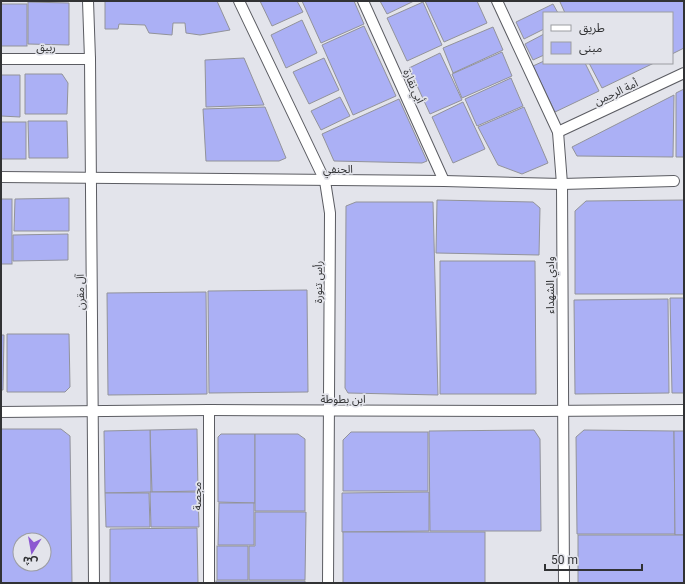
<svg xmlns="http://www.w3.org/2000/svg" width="685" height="584" viewBox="0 0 685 584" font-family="Roboto,'Noto Sans Arabic',sans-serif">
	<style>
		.building { fill: #abb0f5; stroke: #92939a; fill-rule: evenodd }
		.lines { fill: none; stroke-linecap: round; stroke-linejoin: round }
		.minor-casing { stroke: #5b5c62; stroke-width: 12 }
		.minor { stroke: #fff; stroke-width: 10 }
		.labels { text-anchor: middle; stroke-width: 3.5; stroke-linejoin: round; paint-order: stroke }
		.street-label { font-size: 11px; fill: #313234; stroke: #e3e4eb }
	</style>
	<rect width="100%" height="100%" fill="#e3e4eb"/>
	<!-- building -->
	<g class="building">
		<path d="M105,1h112l13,29 -30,5 -14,-2 -1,-10h-12l-1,12 -23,-2 -4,-8 -26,-1 -1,5h-13z"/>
		<path d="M260,1h37l6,11 -31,14z"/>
		<path d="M302,1h52l10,23 -43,19z"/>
		<path d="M380,1h34l-27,13z"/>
		<path d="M425,1h52l10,22 -43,19z"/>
		<path d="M561,1h123v47l-12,6v-41h-107l-5,-11z"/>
		<path d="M28,2l41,1v42l-41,-1z"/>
		<path d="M423,2l19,43 -35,16 -20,-43z"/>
		<rect x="1" y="4" width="26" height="42"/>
		<path d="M553,4l5,9h-14v16l-20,10 -8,-17z"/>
		<path d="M302,20l15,33 -31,15 -15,-33z"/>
		<path d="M364,26l32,70 -43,19 -31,-70z"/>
		<path d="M493,27l10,23 -50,23 -10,-25z"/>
		<path d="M544,34v21l-11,5 -8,-16z"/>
		<path d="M502,52l10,24 -50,22 -10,-24z"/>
		<path d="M440,53l22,47 -32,14 -21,-46z"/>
		<path d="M244,58l20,47 -58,2 -1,-47z"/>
		<path d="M324,58l15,32 -30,14 -16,-32z"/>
		<path d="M544,61v2h41l14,28 -44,21 -22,-46z"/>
		<path d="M589,63h65l-52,25z"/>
		<path d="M25,74h37l6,9 -1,31h-42z"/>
		<path d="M1,75h19v42l-19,-1z"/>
		<path d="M511,78l12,28 -46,20 -12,-27z"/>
		<path d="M684,89v68h-8v-64z"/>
		<path d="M674,95l-1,62 -96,-1 -5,-9z"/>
		<path d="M340,97l10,19 -29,14 -10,-19z"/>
		<path d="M399,99l28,62 -5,2 -88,-2 -12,-27z"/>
		<path d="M463,102l22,47 -32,14 -21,-46z"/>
		<path d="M265,107l21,51 -7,3h-73l-3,-52z"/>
		<path d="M524,107l24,56 -26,11 -24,-9 -20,-38z"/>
		<path d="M28,121h39l1,37h-39z"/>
		<rect x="1" y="122" width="25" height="37"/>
		<path d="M69,198v33h-55l1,-32z"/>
		<rect x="1" y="199" width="11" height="65"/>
		<path d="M437,200l96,2 7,6 -1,47 -103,-2z"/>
		<path d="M684,200v94h-109v-83l11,-10z"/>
		<path d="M356,202h77l5,193 -90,-2 -3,-5 1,-182z"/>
		<path d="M68,234v26l-55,1v-26z"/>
		<path d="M440,261h95l1,133h-96z"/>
		<path d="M307,290l1,102 -99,1 -1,-102z"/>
		<path d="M206,292l1,102 -99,1 -1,-102z"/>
		<path d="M670,298h14v95h-12z"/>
		<path d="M668,299l1,94 -94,1 -1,-94z"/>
		<path d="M7,334h62l1,53 -5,5h-58z"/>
		<path d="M1,335h3l-1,55h-2z"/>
		<path d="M1,429h60l9,7 2,147h-71zM20,540h24v24h-24z"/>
		<path d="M197,429l1,62 -46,1 -2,-62z"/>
		<path d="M150,430l1,62 -46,1 -1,-62z"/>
		<path d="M534,430l6,9 1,92h-111l-1,-100z"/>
		<path d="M584,430l90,1 1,103h-98l-1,-97z"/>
		<path d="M674,431h10v104h-9z"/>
		<path d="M351,432h77v59h-85v-51z"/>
		<path d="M221,434h34v69l-37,-1v-65z"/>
		<path d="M255,434h43l7,5v72h-50z"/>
		<path d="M150,492h48l1,35h-48z"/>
		<path d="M429,492v39l-87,1v-39z"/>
		<path d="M105,493h44l1,34h-44z"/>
		<path d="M219,503h35v42h-36z"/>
		<path d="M255,512h51l-1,68h-56v-34h6z"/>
		<path d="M197,528l1,55h-88v-54z"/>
		<rect x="343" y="532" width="142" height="51"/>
		<rect x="578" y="535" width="106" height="48"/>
		<rect x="217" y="546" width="31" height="34"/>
		<rect x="216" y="581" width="89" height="2"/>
	</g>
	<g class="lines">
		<!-- minor casing -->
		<g class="minor-casing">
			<g id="minor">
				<path d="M88,1l2,58 4,524"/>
				<path d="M239,1l86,180 5,32 -2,370"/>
				<path d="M363,1l81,180"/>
				<path d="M497,1l61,131 4,52 2,399"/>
				<path d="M1,59h89"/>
				<path d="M558,132l126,-59"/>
				<path d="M1,177l443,4 118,3 112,-3"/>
				<path d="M1,412l208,-2 332,1 143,-1"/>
				<path d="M209,583v-173"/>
			</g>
		</g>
		<!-- minor -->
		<use href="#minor" class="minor"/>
	</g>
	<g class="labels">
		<!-- street labels -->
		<g class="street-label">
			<text x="46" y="51">ربيق</text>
			<text transform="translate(414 86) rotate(66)" y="4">أبي نقارة</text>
			<text transform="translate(616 92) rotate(-25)" y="4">أمة الرحمن</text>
			<text x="338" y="173">الحنفي</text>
			<text transform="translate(318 282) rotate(-90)" y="4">رأس تنورة</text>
			<text transform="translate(550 285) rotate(-90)" y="4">وادي الشهداء</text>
			<text transform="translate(80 292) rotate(-91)" y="4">آل مقرن</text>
			<text x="343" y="403">ابن بطوطة</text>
			<text transform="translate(197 496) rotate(-90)" y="4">مجصة</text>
		</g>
	</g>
	<!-- border -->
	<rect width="685" height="584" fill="none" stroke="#313234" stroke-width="4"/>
	<!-- legend -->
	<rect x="543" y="12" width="130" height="52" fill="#e3e4eb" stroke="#9c9da2"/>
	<rect x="551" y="25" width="20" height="6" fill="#ffffff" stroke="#9c9da2"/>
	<text x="579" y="32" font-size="12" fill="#313234">طريق</text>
	<rect x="551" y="42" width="20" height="12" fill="#abb0f5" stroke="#9c9da2"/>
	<text x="579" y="52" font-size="12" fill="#313234">مبنى</text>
	<!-- north arrow -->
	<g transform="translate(32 552) rotate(191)"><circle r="19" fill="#e3e4eb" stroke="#9c9da2"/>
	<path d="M0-3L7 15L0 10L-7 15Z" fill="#8c58d1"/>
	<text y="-6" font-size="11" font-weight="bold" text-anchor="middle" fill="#313234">ش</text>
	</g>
	<!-- scale -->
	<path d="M545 564v6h97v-6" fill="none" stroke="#313234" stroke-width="2"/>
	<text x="551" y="564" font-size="12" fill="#313234" stroke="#e3e4eb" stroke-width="3" paint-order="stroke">50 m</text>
</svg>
